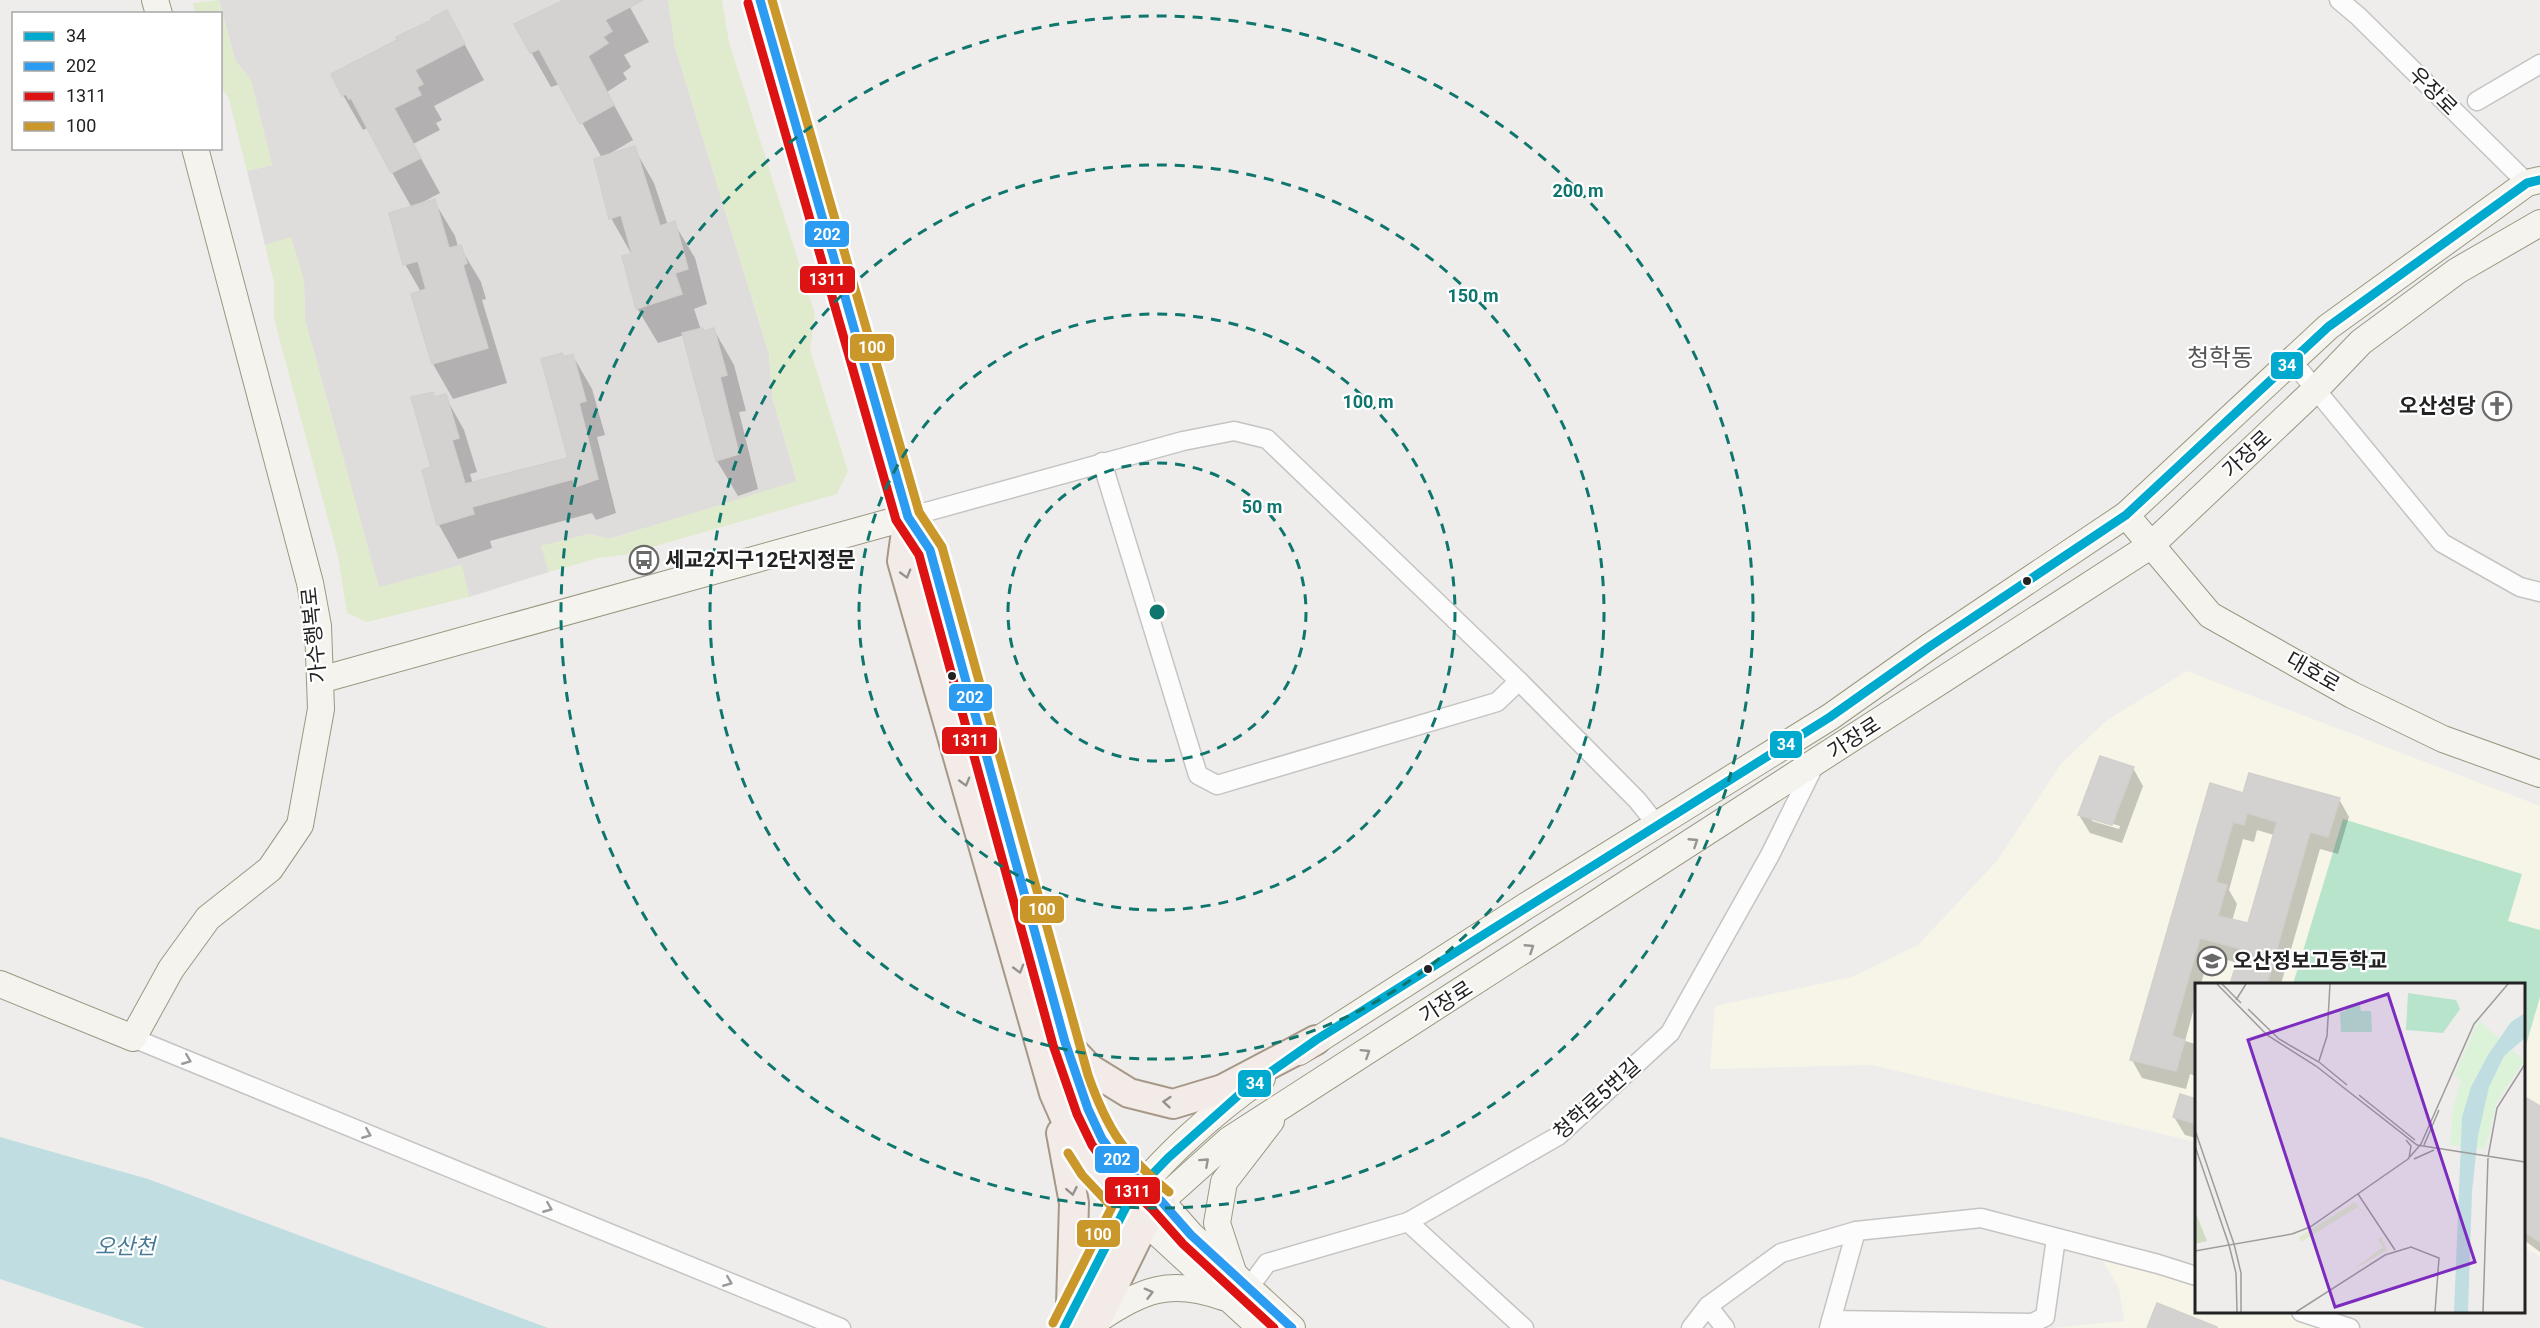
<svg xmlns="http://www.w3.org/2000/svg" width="2540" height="1328" viewBox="0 0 2540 1328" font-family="Roboto,'Noto Sans KR',sans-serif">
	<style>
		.residential { fill: #dfdddc }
		.education { fill: #f7f5e8 }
		.grass { fill: #e0eacc }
		.pitch { fill: #b8e4cc }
		.water { fill: #c0dee1 }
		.shadow { fill: #0003; fill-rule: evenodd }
		.building { fill: #d4d2d0; stroke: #d3cfcc; stroke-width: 1.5; fill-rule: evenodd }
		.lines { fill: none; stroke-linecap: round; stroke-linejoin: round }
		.street-casing { stroke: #c5c4c3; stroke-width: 21 }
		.secondary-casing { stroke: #9a9882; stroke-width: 28 }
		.primary-casing { stroke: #a69887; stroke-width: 32 }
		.street { stroke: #fdfcfc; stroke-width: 18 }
		.secondary { stroke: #f4f3ed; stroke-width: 26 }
		.primary { stroke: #f2ebe7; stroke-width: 28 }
		.bus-1-casing { stroke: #fff; stroke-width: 14 }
		.bus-2-casing { stroke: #fff; stroke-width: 14 }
		.bus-3-casing { stroke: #fff; stroke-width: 14 }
		.bus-4-casing { stroke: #fff; stroke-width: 14 }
		.bus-1 { stroke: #00a9ce; stroke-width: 9 }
		.bus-2 { stroke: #2c9cf2; stroke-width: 9 }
		.bus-3 { stroke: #dd1313; stroke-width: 9 }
		.bus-4 { stroke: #ca972a; stroke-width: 9 }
		.oneway { stroke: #94918e }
		.oneway2 { stroke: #969592 }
		.oneway3 { stroke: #9a9a9a }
		.ring { fill: none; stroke: #0f766e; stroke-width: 3; stroke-dasharray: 10 8 }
		.bus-dot { fill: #222; stroke: #fff; stroke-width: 2 }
		.labels { text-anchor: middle; stroke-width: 4.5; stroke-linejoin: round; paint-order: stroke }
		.street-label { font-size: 21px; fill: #222; stroke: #fff }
		.poi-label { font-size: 21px; font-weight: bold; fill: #222; stroke: #fff; text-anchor: start }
		.water-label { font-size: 22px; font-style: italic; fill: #477a97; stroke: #fff }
		.quarter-label { font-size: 24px; fill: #555; stroke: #fff }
		.inset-road { fill: none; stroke: #9d9c9b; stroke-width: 1.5 }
		.view { fill: #7b2cbf; fill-opacity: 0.15; stroke: #7b2cbf; stroke-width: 3 }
		.inset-edge { fill: none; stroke: #222; stroke-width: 3 }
		.centre { fill: #0f766e; stroke: #fff; stroke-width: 3 }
		.ring-label { font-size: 18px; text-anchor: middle; font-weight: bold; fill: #0f766e; stroke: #fff; stroke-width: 4.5; stroke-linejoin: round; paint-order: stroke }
		.line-badge { stroke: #fff; stroke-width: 2 }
		.badge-label { font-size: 16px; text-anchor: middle; font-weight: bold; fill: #fff }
	</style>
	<rect width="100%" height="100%" fill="#efedeb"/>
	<!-- residential -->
	<path class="residential" d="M219,0h449l7,47 94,307 4,46 24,82 -188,57 -20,-5 -47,12 7,26 -80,25 -8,-32 -82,23 -74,-268 -1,-39 -13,-43 -26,7 -18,-74 25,-6 -21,-84 -16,-21z"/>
	<!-- education -->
	<g class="education">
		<path d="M2187,671l353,135v450l-16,-8v-264h-328v158l-324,-77 -162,4 5,-63 137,-29 66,-32 79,-84 64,-97 45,-43z"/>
		<path d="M2103,1261l93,24v27h88l50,16h-281l71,-7 -5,-33z"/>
	</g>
	<!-- grass -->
	<g class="grass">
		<path d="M219,0l16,60 16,20 21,85 -25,6 -18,-72 -8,-12 -1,-73 -25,-1 -2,-10z"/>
		<path d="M668,0h54l7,42 86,272 -5,36 38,121 -11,23 -213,61 -26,3 -49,14 -8,-26 48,-12 21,5 187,-58 -24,-81 -4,-46 -94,-307z"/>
		<path d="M291,237l13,44 1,39 74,267 83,-22 7,32 -102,25 -20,-9 -9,-57 -64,-237v-37l-9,-37z"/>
	</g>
	<!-- pitch -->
	<path class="pitch" d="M2343,819l179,55 -14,47 32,9v67l-16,55v-68h-231z"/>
	<!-- water -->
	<path class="water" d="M0,1137l148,42 400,149h-403l-145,-49z"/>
	<!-- shadow -->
	<g class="shadow">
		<path d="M568,0h58l23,42 -25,13 7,12 -8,6 4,6 -20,13 26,48 -24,14 25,-6 20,35 14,42 6,-2 21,35 12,46 -13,5 7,21 3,3 10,-3 20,35 12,46 -7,1 19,77 -20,7 -21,-35 -33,-126 -26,8 -21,-35 -5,-53 -21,-37 -9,-60 -42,-74 -9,3 -20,-35z"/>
		<path d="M447,12l37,68 -50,26 8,14 -6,3 4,7 -27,14 27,49 -21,11 15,-3 21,35 3,11h2l21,35 5,17 -4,1 25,83 -54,16 -20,-35 -12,-72 -16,-28 7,-56 -45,-80 -4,2 -20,-35z"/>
		<path d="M573,356l19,33 13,46 -8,2 19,76 -20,7 -4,-7 -102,28 2,7 -34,11 -19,-34 -16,-54 10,-3 2,-69 10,-3 19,34 13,42 -7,2 3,10 96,-25 -5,-100z"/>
		<path d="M2133,768l10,18 -21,57 -32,-10 -11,-18zM2092,818l28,8 -1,3 -27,-8z"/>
		<path d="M2244,795l95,4 10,18 -11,37 -18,-5 -39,135h-49l6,-21 -29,-8 -8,29h-5v17l-11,40 11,3v32l-6,-2 -4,15 -44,-11 -10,-18zM2257,830l17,5 -25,90 -17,-4 5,-17 -8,-14 14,-51 11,3z"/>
		<path d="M2181,1096l15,4v38l-11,-3 -11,-18z"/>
		<path d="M2524,1098l16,10v144l-16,-12z"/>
	</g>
	<!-- building -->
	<g class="building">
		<path d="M564,0h79l-38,20 7,11 -9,6 5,6 -20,13 26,49 -34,19 -41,-75 -9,4 -16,-29z"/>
		<path d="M447,10l18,34 -50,26 8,14 -6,3 4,8 -27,13 27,50 -30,15 -40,-75 -2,1 -3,-5 -4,2 -11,-22 66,-34 -1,-3 36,-17 -1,-2z"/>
		<path d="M635,146l25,80 15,-5 13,48 -13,4 7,21 -46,15 -14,-53 10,-2 -11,-39 -12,4 -15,-60z"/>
		<path d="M435,199l14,49 12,-3 6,18 -4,2 25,83 -56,16 -21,-70 15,-5 -8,-28 -15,4 -14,-52z"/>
		<path d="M703,328l1,3 10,-3 13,47 -7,2 19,77 -23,7 -34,-128z"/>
		<path d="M562,353l2,4 9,-3 13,47 -7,2 19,76 -23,8 -2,-8 -101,28 2,7 -37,11 -15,-55 9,-3 -20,-70 22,-5 2,5 11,-3 13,44 -7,2 13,44 103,-26 -27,-99z"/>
		<path d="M2100,756l34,11 -22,58 -34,-10z"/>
		<path d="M2249,773l91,25 -12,39 -18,-5 -43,152h-37l11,-35 -41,-11 -28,98 13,4 -9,31 -46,-11 80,-277 33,10zM2247,813l30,9 -29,101 -30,-7 9,-31 -11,-3 17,-60 11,3z"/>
		<path d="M2180,1094l16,5v25l-23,-7z"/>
		<path d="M2523,1096l17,10v136l-17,-11z"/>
		<path d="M2157,1303l60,24v1h-70z"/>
	</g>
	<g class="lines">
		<!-- street casing -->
		<g class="street-casing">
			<g id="street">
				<path d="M2339,0l19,16 169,167"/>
				<path d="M2477,101l63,-37"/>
				<path d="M2293,362l149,181 78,44 20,5"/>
				<path d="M1102,462l96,313 19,10 280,-83 22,-21"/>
				<path d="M908,517l275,-76 51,-10 33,8 252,242 118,119 20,25"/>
				<path d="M133,1038l708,290"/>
				<path d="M1408,1222l116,106"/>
				<path d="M1248,1289l19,-26 141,-41 150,-86 112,-103 100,-178 46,-93"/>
				<path d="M1708,1306l17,22"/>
				<path d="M2301,1312l49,16"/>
				<path d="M1831,1320l201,3 13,-6 11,-79"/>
				<path d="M1691,1328l17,-22 73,-53 75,-22 125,-13 177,46 38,12"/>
				<path d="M1829,1328l27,-97"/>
			</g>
		</g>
		<!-- secondary casing -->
		<g class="secondary-casing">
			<g id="secondary">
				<path d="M155,0l4,14"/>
				<path d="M2126,515l84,100 142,80 91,44 97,35"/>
				<path d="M320,680l588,-163"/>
				<path d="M0,984l133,54 38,-69 37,-51 62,-49 30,-44 21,-116 -3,-83 -8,-43 -115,-435"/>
				<path d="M1299,1052l227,-146 304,-189 99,-70 197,-132 202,-188 199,-144 13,-3"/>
				<path d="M1234,1275l-17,-52 7,-41 47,-61"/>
				<path d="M1097,1320c46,-30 72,-42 126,-23"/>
				<path d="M1261,1328l-134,-123c33,-46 88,-94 135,-127"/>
				<path d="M1292,1328l-101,-93 -30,-34 68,-61 921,-594 166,-157 45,-47 96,-71 83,-48"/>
			</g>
		</g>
		<!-- primary casing -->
		<g class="primary-casing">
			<g id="primary">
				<path d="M760,0l148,517 22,33 135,492c11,32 20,66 36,95 14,25 38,46 60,64l-16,21 -52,106"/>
				<path d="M908,517l-6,44 152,532 26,59 25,31 22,22 -63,123"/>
				<path d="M1068,1046l22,23 39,24 44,11 50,-15 93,-49"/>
				<path d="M1061,1133l13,70 -3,102"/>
			</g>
		</g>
		<!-- street -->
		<use href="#street" class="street"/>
		<!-- secondary -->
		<use href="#secondary" class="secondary"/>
		<!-- primary -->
		<use href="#primary" class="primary"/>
		<!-- bus-1 casing -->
		<g class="bus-1-casing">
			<path id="bus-1" d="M1064,1328l63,-123 15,-20 26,-27 73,-65 75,-53 514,-323 99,-70 197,-132 202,-188 199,-144 13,-3"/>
		</g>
		<!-- bus-2 casing -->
		<g class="bus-2-casing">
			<path id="bus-2" d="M760,0l148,517 22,33 135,492 23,67 14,30 18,24 41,38 30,34 101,93"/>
		</g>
		<!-- bus-3 casing -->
		<g class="bus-3-casing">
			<path id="bus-3" d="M748,3l148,517 23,35 134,490 24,69 15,31 18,25 42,39 31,35 91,84"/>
		</g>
		<!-- bus-4 casing -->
		<g class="bus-4-casing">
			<g id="bus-4">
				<path d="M772,0l147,512 23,35 146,528c19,54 36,80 81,117"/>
				<path d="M1053,1323l59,-116 -30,-32 -14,-22"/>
			</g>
		</g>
		<!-- bus-1 -->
		<use href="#bus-1" class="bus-1"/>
		<!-- bus-2 -->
		<use href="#bus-2" class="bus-2"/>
		<!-- bus-3 -->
		<use href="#bus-3" class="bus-3"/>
		<!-- bus-4 -->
		<use href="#bus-4" class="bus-4"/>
	</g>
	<!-- one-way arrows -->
	<defs><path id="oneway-chevron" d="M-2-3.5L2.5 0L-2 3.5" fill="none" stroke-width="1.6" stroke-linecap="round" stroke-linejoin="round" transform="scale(1.5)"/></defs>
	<g class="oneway">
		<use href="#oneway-chevron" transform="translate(906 574) rotate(74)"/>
		<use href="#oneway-chevron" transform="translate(965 782) rotate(74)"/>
		<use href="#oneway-chevron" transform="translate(1019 969) rotate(74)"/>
		<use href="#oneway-chevron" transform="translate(1167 1102) rotate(-175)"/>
		<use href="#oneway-chevron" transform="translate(1072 1191) rotate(79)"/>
	</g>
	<g class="oneway2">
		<use href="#oneway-chevron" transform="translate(1694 842) rotate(-33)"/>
		<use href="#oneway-chevron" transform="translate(1530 948) rotate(-33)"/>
		<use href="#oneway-chevron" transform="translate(1366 1053) rotate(-32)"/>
		<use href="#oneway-chevron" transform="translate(1205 1162) rotate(-42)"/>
		<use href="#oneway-chevron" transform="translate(1149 1293) rotate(-15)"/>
	</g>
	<g class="oneway3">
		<use href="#oneway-chevron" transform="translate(187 1060) rotate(22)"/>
		<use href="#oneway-chevron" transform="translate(367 1134) rotate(22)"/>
		<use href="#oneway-chevron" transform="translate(548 1208) rotate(22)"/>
		<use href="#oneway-chevron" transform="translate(728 1282) rotate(22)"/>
	</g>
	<!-- distance rings -->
	<g class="ring">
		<circle cx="1157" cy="612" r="149"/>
		<circle cx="1157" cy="612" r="298"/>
		<circle cx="1157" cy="612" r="447"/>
		<circle cx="1157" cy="612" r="596"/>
	</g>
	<!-- icons -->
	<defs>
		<g id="church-ring" transform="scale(1.5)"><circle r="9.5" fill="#fff" stroke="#6a6968" stroke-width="1.5"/><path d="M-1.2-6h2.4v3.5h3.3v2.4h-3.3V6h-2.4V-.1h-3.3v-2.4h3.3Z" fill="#6a6968"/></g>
		<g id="bus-ring" transform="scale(1.5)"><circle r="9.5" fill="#fff" stroke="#6a6968" stroke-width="1.5"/><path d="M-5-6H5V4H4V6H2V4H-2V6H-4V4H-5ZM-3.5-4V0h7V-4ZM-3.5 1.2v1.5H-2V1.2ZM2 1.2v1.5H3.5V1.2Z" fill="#6a6968"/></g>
		<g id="school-ring" transform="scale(1.5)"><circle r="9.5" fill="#fff" stroke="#6a6968" stroke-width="1.5"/><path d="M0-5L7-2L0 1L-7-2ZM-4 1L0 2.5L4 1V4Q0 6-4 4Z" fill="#6a6968"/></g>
	</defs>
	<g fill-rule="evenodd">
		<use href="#church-ring" x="2497" y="406"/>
		<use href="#bus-ring" x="644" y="560"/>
		<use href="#school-ring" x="2212" y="961"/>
	</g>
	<!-- markers -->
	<g class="bus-dot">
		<circle cx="2027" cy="581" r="5"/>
		<circle cx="952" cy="676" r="5"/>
		<circle cx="1428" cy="969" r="5"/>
	</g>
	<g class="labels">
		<!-- street labels -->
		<g class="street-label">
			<text transform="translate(2433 91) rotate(45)" y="7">우장로</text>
			<text transform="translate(2247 454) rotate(-43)" y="7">가장로</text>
			<text transform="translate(314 635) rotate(-96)" y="7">가수행복로</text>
			<text transform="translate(2313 672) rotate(30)" y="7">대호로</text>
			<text transform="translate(1854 738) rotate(-33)" y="7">가장로</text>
			<text transform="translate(1446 1002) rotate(-33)" y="7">가장로</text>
			<text transform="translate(1597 1099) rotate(-42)" y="7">청학로5번길</text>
		</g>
		<!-- poi labels -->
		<g class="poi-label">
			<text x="2476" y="413" text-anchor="end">오산성당</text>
			<text x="665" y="567">세교2지구12단지정문</text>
			<text x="2233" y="968">오산정보고등학교</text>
		</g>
		<!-- water labels -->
		<g class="water-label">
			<text x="125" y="1254">오산천</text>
		</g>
		<!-- quarter labels -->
		<g class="quarter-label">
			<text x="2220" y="366">청학동</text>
		</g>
	</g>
	<!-- overview -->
	<g transform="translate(2195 983)">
		<rect width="330" height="330" fill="#efedeb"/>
		<path d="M160,219l21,28 -18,-23 -57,35 -2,-5zM186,254l6,13 -36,21 32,-24 -5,-8z" fill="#e0eacc"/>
		<path d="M0,228l12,30 -12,3z" fill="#cfdcc2"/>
		<path d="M284,37l45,41 -27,41 -12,47 -35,-4 3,-37 8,-28 -7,-4z" fill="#dcf3d9"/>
		<path d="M213,10l48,7 4,9 -17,24 -37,-3zM165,22l1,6h10l1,21h-31l-1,-20 6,-1v-5z" fill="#b8e4cc"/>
		<path d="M330,30v25l-21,18 -15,31 -11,49 -6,56 -4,120h-14l8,-195 9,-30 17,-32 23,-33z" fill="#c0dee1"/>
		<path class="inset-road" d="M22,1l50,51 49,31 101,79 108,17M27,1l19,19M41,17l10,-16M53,26l31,30 40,23 28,23M124,78l8,-25 3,-52M164,112l56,45M0,147l39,114M211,157l5,6 -2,12M226,161l53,-120 34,-40M229,162l15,-35M0,163l34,99 -34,6M293,174l9,-49 28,-44M219,176l20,-9M163,211l37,56M39,261l7,29v39M42,329l-1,-39 -7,-28 63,-11 18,-7 98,-68 13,-15M101,329l89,-57 26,-8 28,11 -4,54M288,329l5,-154"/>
		<path class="view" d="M193,11l87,268 -140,45 -87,-267z"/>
		<rect width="330" height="330" class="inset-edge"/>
	</g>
	<circle cx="1157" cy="612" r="9" class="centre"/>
	<g class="ring-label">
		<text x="1578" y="197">200 m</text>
		<text x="1473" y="302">150 m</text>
		<text x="1368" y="408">100 m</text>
		<text x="1262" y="513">50 m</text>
	</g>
	<g class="line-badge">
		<rect x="804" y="220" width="46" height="28" rx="6" fill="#2c9cf2"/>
		<rect x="799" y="265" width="57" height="29" rx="6" fill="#dd1313"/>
		<rect x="849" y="333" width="46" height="29" rx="6" fill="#ca972a"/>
		<rect x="2270" y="351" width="34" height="29" rx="6" fill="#00a9ce"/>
		<rect x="948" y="683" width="45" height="29" rx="6" fill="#2c9cf2"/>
		<rect x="941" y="726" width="57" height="29" rx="6" fill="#dd1313"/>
		<rect x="1769" y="730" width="34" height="29" rx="6" fill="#00a9ce"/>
		<rect x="1019" y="895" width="46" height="29" rx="6" fill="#ca972a"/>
		<rect x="1237" y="1069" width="35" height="29" rx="6" fill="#00a9ce"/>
		<rect x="1094" y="1145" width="46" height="29" rx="6" fill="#2c9cf2"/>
		<rect x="1104" y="1176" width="57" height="29" rx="6" fill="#dd1313"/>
		<rect x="1076" y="1219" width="45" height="29" rx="6" fill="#ca972a"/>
	</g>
	<g class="badge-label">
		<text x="827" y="240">202</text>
		<text x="827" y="285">1311</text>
		<text x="872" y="353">100</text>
		<text x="2287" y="371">34</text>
		<text x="970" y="703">202</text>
		<text x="970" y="746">1311</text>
		<text x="1786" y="750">34</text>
		<text x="1042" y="915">100</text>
		<text x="1255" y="1089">34</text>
		<text x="1117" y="1165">202</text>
		<text x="1132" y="1197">1311</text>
		<text x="1098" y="1240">100</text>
	</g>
	<!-- legend -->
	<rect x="12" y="12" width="210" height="138" fill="#ffffff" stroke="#a7a7a7" stroke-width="1.5"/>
	<rect x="24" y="32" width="30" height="9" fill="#00a9ce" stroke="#a7a7a7" stroke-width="1.5"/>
	<text x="66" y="42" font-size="18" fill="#222222">34</text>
	<rect x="24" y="62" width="30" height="9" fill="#2c9cf2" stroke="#a7a7a7" stroke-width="1.5"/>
	<text x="66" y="72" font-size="18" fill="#222222">202</text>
	<rect x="24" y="92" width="30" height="9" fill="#dd1313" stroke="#a7a7a7" stroke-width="1.5"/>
	<text x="66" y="102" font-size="18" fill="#222222">1311</text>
	<rect x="24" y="122" width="30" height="9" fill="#ca972a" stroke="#a7a7a7" stroke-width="1.5"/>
	<text x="66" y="132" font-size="18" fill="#222222">100</text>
</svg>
